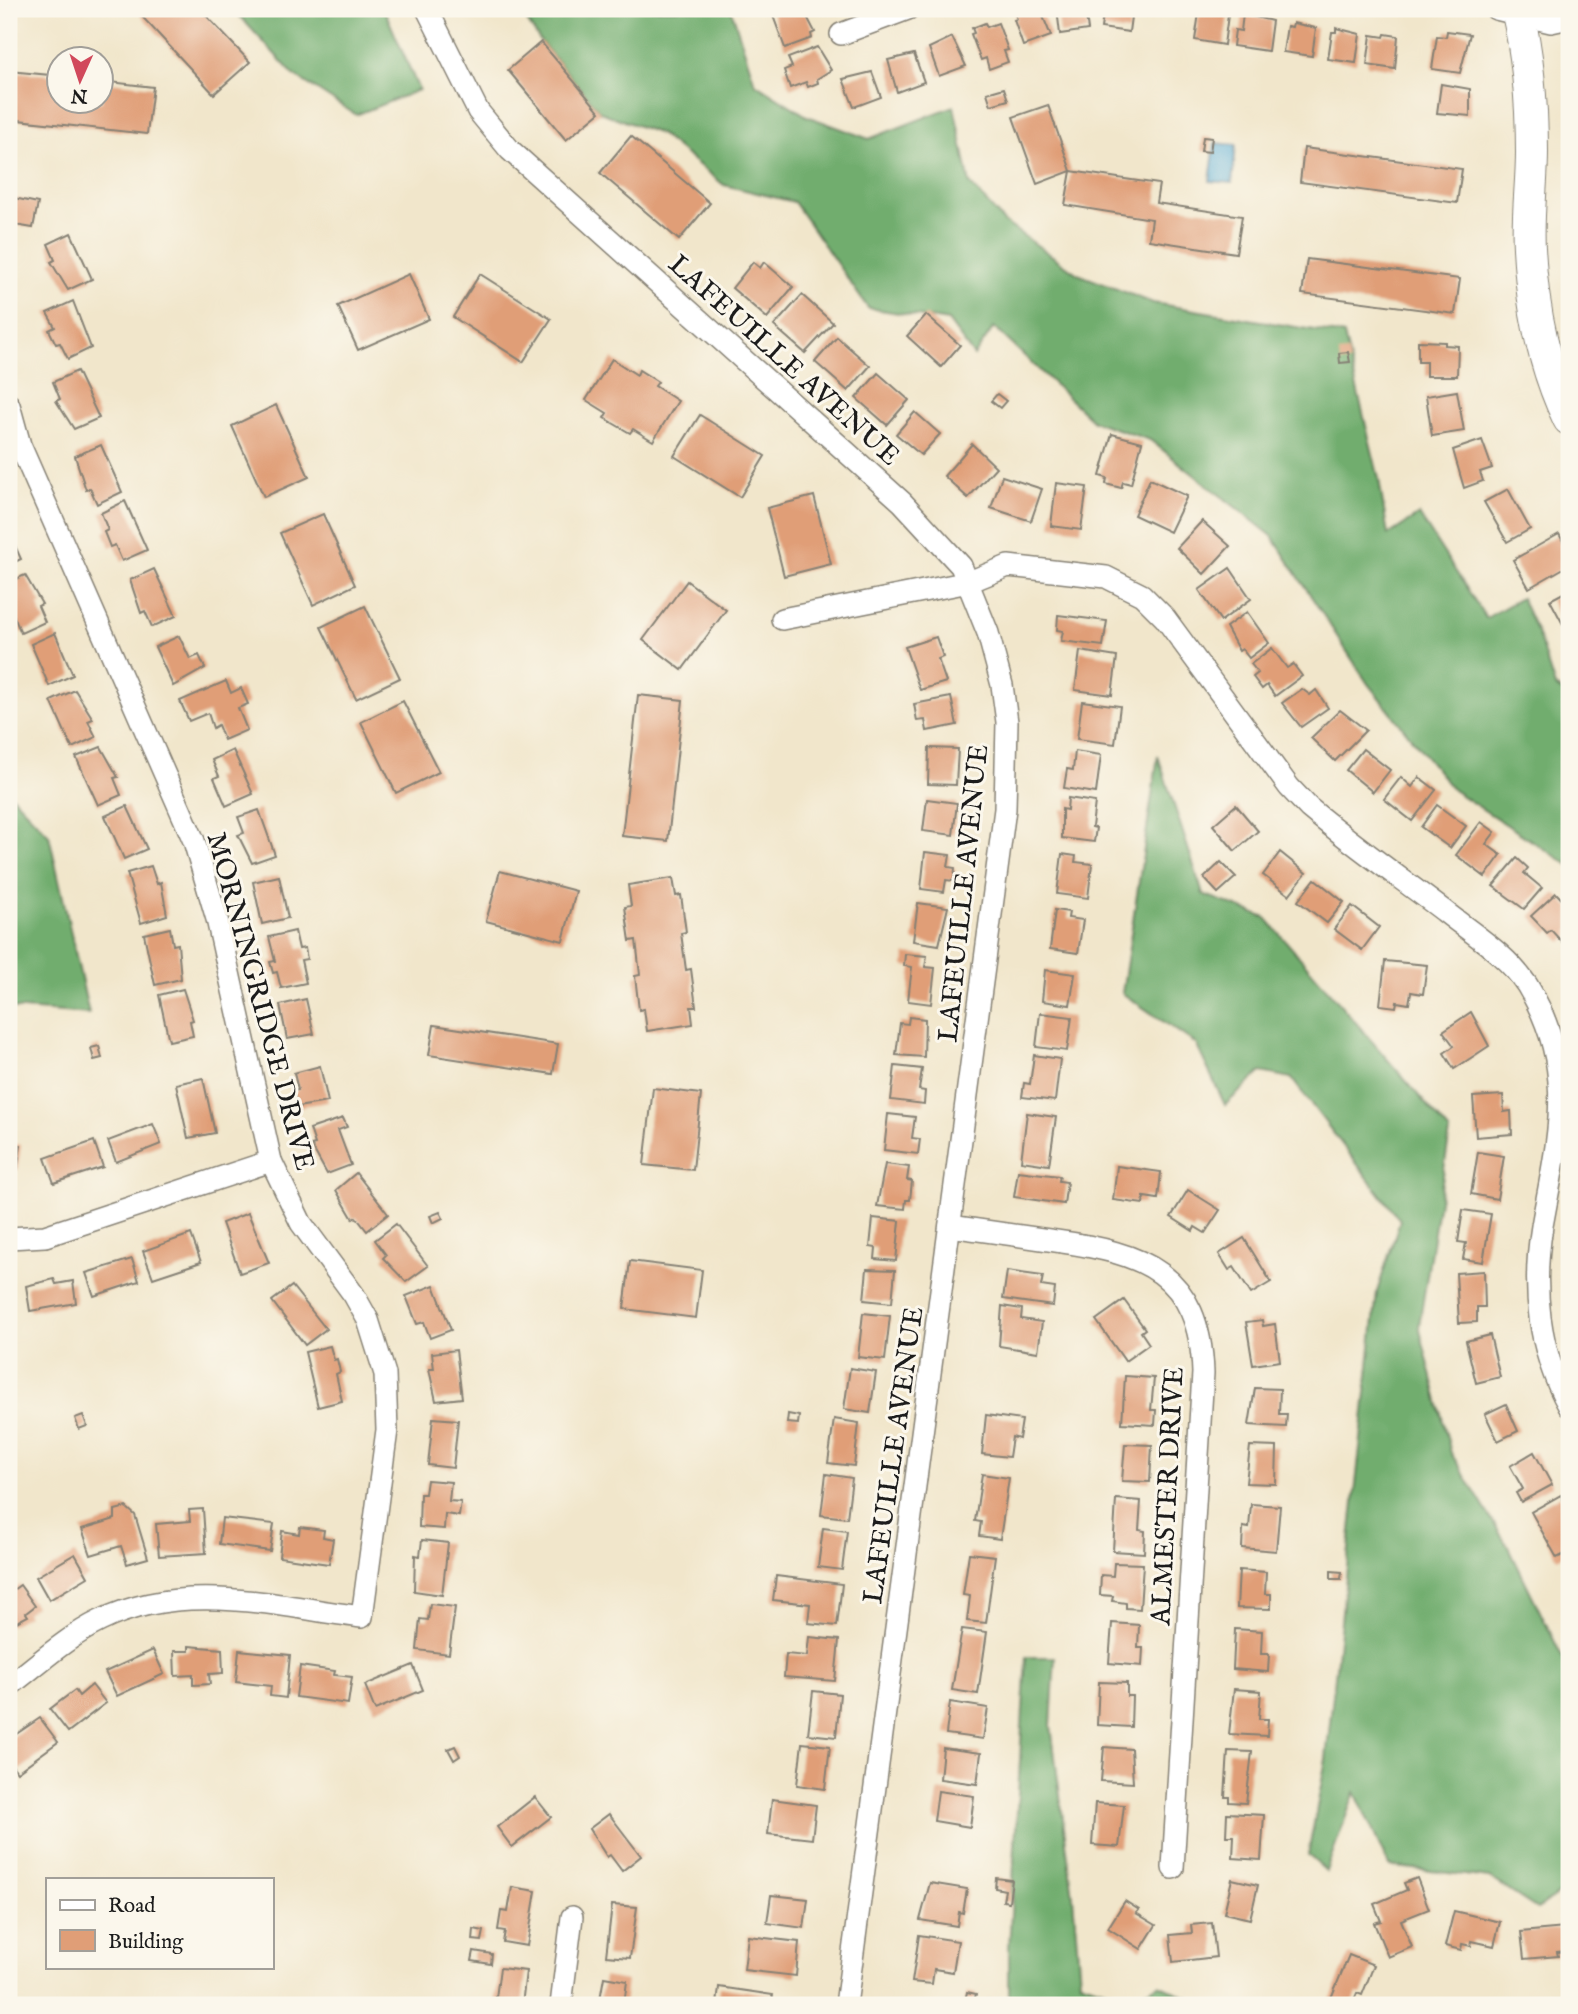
<svg xmlns="http://www.w3.org/2000/svg" width="1578" height="2014" viewBox="0 0 1578 2014" font-family="'IM FELL English',serif">
	<style>
		.forest { fill: #71ad6e; stroke: #466445; stroke-width: 2 }
		.water { fill: #58acd4; stroke: #3a6478; stroke-width: 2 }
		.building { fill: #e09e77 }
		.lines { fill: none; stroke-linecap: round; stroke-linejoin: round }
		.street-casing { stroke: #868174; stroke-width: 24 }
		.secondary-casing { stroke: #868174; stroke-width: 34 }
		.street { stroke: #fff; stroke-width: 21 }
		.secondary { stroke: #fff; stroke-width: 32 }
		.labels { text-anchor: middle; stroke-width: 6; stroke-linejoin: round; paint-order: stroke }
		.street-label { font-size: 28px; fill: #1c1c1c; stroke: #fbf7ec }
	</style>
	<rect width="100%" height="100%" fill="#fbf7ec"/>
	<filter id="ink" filterUnits="userSpaceOnUse"><feTurbulence type="fractalNoise" baseFrequency=".0143" numOctaves="2"/><feDisplacementMap in="SourceGraphic" scale="14" xChannelSelector="R" yChannelSelector="G"/><feConvolveMatrix kernelMatrix="1 2 1 2 8 2 1 2 1" color-interpolation-filters="sRGB"/></filter>
	<filter id="wash" filterUnits="userSpaceOnUse"><feTurbulence type="fractalNoise" baseFrequency=".00686" numOctaves="4" result="noise"/><feDisplacementMap in="SourceGraphic" scale="28" xChannelSelector="R" yChannelSelector="G"/><feGaussianBlur stdDeviation="1.57" result="paint"/><feColorMatrix in="noise" values="0 0 0 0 0 0 0 0 0 0 0 0 0 0 0 0 0 1.4 0 .05"/><feComposite in="paint" operator="in"/></filter>
	<g filter="url(#wash)">
		<rect width="100%" height="100%" fill="#f1e6cb"/>
		<!-- forest -->
		<g class="forest">
			<path d="M233,9h151l35,81 -63,25 -62,-40z"/>
			<path d="M519,9h212l24,74 52,33 62,23 85,-33 16,78 34,38 74,52 75,29 191,32 35,144 9,56 31,-20 67,103 35,-20 17,37 17,52 14,9v169l-116,-75 -85,-106 -96,-148 -122,-96 -57,-19 -99,-94 -20,29 -26,-35 -80,-13 -74,-106 -70,-17 -64,-51 -60,-22 -59,-70z"/>
			<path d="M1158,756l45,138 63,24 184,214 -31,194 32,127 59,97 59,121v215l-32,23 -47,-31 -101,-12 -34,-74 -29,79 -18,-16 18,-96 51,-467 23,-72 -109,-142 -30,-6 -36,33 -29,-61 -74,-51z"/>
			<path d="M9,793l40,42 40,179 -80,-6z"/>
			<path d="M1026,1657h29l-4,69 22,170 7,85 51,17 28,-14 45,21h-195v-57z"/>
		</g>
		<!-- water -->
		<path class="water" d="M1215,143l21,2 -4,38 -22,-2z"/>
		<g id="blocks">
			<!-- building -->
			<g class="building">
				<path d="M135,9h65l50,53 -36,32z"/>
				<path d="M782,9l23,4 10,19 -4,2 1,4 -27,10 -13,-35z"/>
				<path d="M1027,9l1,3 12,-3 11,27 -28,10 -9,-26 3,-1 -2,-5z"/>
				<path d="M1057,9h28l3,21 -28,4z"/>
				<path d="M1104,9h28l-3,23 -28,-4z"/>
				<path d="M1203,9l25,6 -4,30 -29,-5 4,-27 4,1z"/>
				<path d="M1243,14l29,7 -4,30 -35,-5 2,-16 6,1z"/>
				<path d="M985,23l2,4 11,-4 10,27 -4,1 4,11 -19,7 -3,-11 -5,2 -10,-26 3,-1 -2,-5z"/>
				<path d="M1293,23l23,5 -4,28 -29,-4 4,-26 5,1z"/>
				<path d="M1336,28l24,6 -4,29 -28,-4 4,-27h4z"/>
				<path d="M1447,31l23,3 -10,39 -28,-4 5,-33 9,1z"/>
				<path d="M1385,34l13,2 -3,33 -28,-4 4,-30 13,2z"/>
				<path d="M952,37l14,29 -27,10 -10,-28z"/>
				<path d="M541,42l59,70 -34,28 -58,-70z"/>
				<path d="M817,47l14,23 -14,9 1,4 -10,4 -2,-5 -16,6 -6,-18 8,-3 -4,-9z"/>
				<path d="M914,54l10,28 -27,10 -9,-32z"/>
				<path d="M9,71l51,5v26h42v-21l51,6 -6,47 -138,-15z"/>
				<path d="M872,72l9,25 -27,10 -11,-28z"/>
				<path d="M1441,84l29,5v27l-33,-3z"/>
				<path d="M1004,88l4,12 -17,5 -4,-12z"/>
				<path d="M1048,105l23,66 -34,13 -24,-67z"/>
				<path d="M631,136l79,67 -31,37 -79,-67z"/>
				<path d="M1203,137l9,1 -2,14 -9,-1z"/>
				<path d="M1304,148l158,21 -5,34 -157,-21z"/>
				<path d="M1071,171l88,13 -3,19 86,13 -6,37 -87,-13 3,-21 -87,-14z"/>
				<path d="M9,197l29,6 -5,25 -24,-4z"/>
				<path d="M71,233l21,46 -24,11 -17,-28 4,-2 -7,-16z"/>
				<path d="M1307,259l153,20 -5,35 -153,-20z"/>
				<path d="M753,262l7,6 4,-6 29,25 -26,31 -35,-30z"/>
				<path d="M409,274l20,45 -71,31 -20,-44z"/>
				<path d="M480,274l71,45 -28,43 -70,-45z"/>
				<path d="M802,295l31,28 -28,30 -31,-27z"/>
				<path d="M73,301l18,47 -23,11 -8,-16 -4,1 -7,-14 6,-3 -8,-14z"/>
				<path d="M926,315l34,30 -19,22 -34,-31z"/>
				<path d="M837,337l33,29 -22,25 -33,-29z"/>
				<path d="M1418,341l27,1v3l13,1 -1,30h-31v-14h-8z"/>
				<path d="M1348,352l2,10 -10,1 -1,-10z"/>
				<path d="M612,359l25,16 2,-5 19,12 -3,4 23,15 -25,40 -20,-12 -3,4 -26,-15 3,-5 -21,-13z"/>
				<path d="M77,371l22,47 -25,11 -18,-28 4,-2 -7,-17z"/>
				<path d="M878,373l31,27 -22,25 -31,-27z"/>
				<path d="M1457,391l7,40 -32,5 -6,-40z"/>
				<path d="M997,394l9,7 -6,7 -9,-7z"/>
				<path d="M276,405l33,72 -45,20 -32,-71z"/>
				<path d="M915,412l25,22 -19,21 -25,-21z"/>
				<path d="M700,415l65,41 -25,41 -66,-41z"/>
				<path d="M1112,434l30,8 -11,42 -8,-2 -2,6 -15,-4 1,-6 -7,-2z"/>
				<path d="M1482,440l10,28 -12,4 3,9 -19,7 -11,-38z"/>
				<path d="M972,444l24,23 -28,31 -24,-22z"/>
				<path d="M101,445l21,47 -25,12 -7,-16 -4,2 -11,-34z"/>
				<path d="M1002,476l40,13 -11,32 -40,-13z"/>
				<path d="M1150,479l37,17 -17,36 -36,-17z"/>
				<path d="M1056,483l31,4 -6,43 -30,-4z"/>
				<path d="M1508,489l22,40 -23,13 -23,-40z"/>
				<path d="M814,496l17,68 -47,12 -17,-68z"/>
				<path d="M125,501l22,49 -25,11 -7,-16 -5,2 -6,-15 4,-2 -7,-17z"/>
				<path d="M323,514l32,71 -42,20 -33,-72z"/>
				<path d="M1202,521l28,25 -26,28 -27,-26z"/>
				<path d="M1559,534l10,18v13l-40,23 -16,-28z"/>
				<path d="M12,539l9,20 -12,6v-24z"/>
				<path d="M1230,568l21,31 -30,22 -22,-31z"/>
				<path d="M154,569l22,47 -24,11 -7,-16 -4,2 -11,-33z"/>
				<path d="M25,575l17,29 -4,2 7,16 -24,11 -12,-28v-23z"/>
				<path d="M687,581l39,29 -44,60 -39,-30z"/>
				<path d="M1569,590v33l-5,3 -14,-26z"/>
				<path d="M365,606l35,72 -44,21 -35,-72z"/>
				<path d="M1247,612l22,31 -20,15 -7,-9 -3,2 -13,-24z"/>
				<path d="M1058,615l49,6 -4,25 -42,-5 2,-10 -6,-1z"/>
				<path d="M55,633l18,42 -24,11 -18,-42z"/>
				<path d="M179,636l11,23 9,-4 6,13 -32,18 -18,-39z"/>
				<path d="M936,637l7,20 -5,2 8,23 -26,8 -15,-43z"/>
				<path d="M1272,648l15,20 6,-4 9,12 -27,20 -8,-11 -5,4 -9,-12 5,-4 -7,-9z"/>
				<path d="M1080,651l37,6 -5,38 -37,-5z"/>
				<path d="M226,681l5,12 10,-5 7,16 -10,4 9,22 -23,10 -6,-15 -5,3 -5,-15 -19,8 -9,-20z"/>
				<path d="M1302,689l8,6 6,-5 12,18 -27,19 -19,-24z"/>
				<path d="M75,690l18,29 -5,2 8,16 -24,11 -21,-47z"/>
				<path d="M638,695l45,5 -15,141 -46,-5z"/>
				<path d="M951,697l6,28 -30,6 -2,-11 -8,1 -3,-17z"/>
				<path d="M403,701l36,71 -43,21 -35,-71z"/>
				<path d="M1082,701l38,5 -5,38 -38,-5z"/>
				<path d="M1340,710l26,20 -31,31 -24,-23z"/>
				<path d="M101,747l17,30 -4,1 7,17 -23,10 -22,-48z"/>
				<path d="M929,748l29,1 -2,36 -28,-1z"/>
				<path d="M1363,749l27,21 -17,22 -27,-22z"/>
				<path d="M233,750l20,44 -27,12 -12,-28 5,-2 -7,-16z"/>
				<path d="M1075,751l26,4 -5,38 -32,-5 3,-19 6,1z"/>
				<path d="M1401,777l11,10 7,-10 17,13 -24,31 -28,-22z"/>
				<path d="M1068,798l27,4 -3,25 4,1 -2,14 -32,-4v-29l5,1z"/>
				<path d="M927,799l30,4 -4,32 -30,-4z"/>
				<path d="M1236,805l22,26 -23,20 -22,-26z"/>
				<path d="M1437,805l29,21 -16,22 -29,-21z"/>
				<path d="M127,806l20,43 -23,10 -19,-43z"/>
				<path d="M259,810l16,45 -23,8 -14,-28 6,-2 -6,-16z"/>
				<path d="M1481,822l14,10 -9,12 15,11 -16,22 -29,-22z"/>
				<path d="M925,852l25,3 -2,12 7,1 -1,13 -8,-1 -2,12 -23,-3z"/>
				<path d="M1280,852l26,21 -17,22 -26,-20z"/>
				<path d="M1062,854l14,2 -1,6 17,2 -4,34 -31,-4z"/>
				<path d="M1517,858l11,10 -4,5 18,15 -18,21 -31,-23z"/>
				<path d="M1221,862l15,15 -18,16 -14,-15z"/>
				<path d="M151,866l6,18 4,-2 6,33 -26,8 -14,-50z"/>
				<path d="M500,871l76,20 -13,50 -77,-20z"/>
				<path d="M279,876l9,42 -26,6 -9,-42z"/>
				<path d="M673,878l3,18 5,-1 5,37 -5,1 5,37 5,-1 5,38h-5l2,17 -46,7 -3,-22 -5,1 -4,-34 5,-1 -4,-35 -6,1 -5,-34 6,-1 -3,-21z"/>
				<path d="M1315,879l29,23 -17,21 -29,-22z"/>
				<path d="M1556,893l13,14v28l-7,7 -11,-12 -4,3 -16,-17z"/>
				<path d="M918,903l30,4 -9,38 -26,-4z"/>
				<path d="M1352,906l27,21 -17,23 -28,-21z"/>
				<path d="M1055,910l14,2 -1,6 15,2 -5,33 -28,-4z"/>
				<path d="M170,928l3,17 5,-1 3,35 -26,6 -11,-51z"/>
				<path d="M295,931l4,18 6,-1 2,11 -6,1 5,23 -25,5 -4,-16 -4,1 -3,-11 5,-1 -6,-24z"/>
				<path d="M905,954l22,2 -2,11 10,1 -4,36 -23,-3 4,-34 -8,-1z"/>
				<path d="M1385,961l42,4 -4,29 -12,-2 -2,12 -12,-2 -1,5 -16,-2z"/>
				<path d="M1045,970l30,4 -5,31 -28,-4z"/>
				<path d="M183,989l10,31 -3,1 3,15 -24,5 -10,-46z"/>
				<path d="M306,999l8,35 -27,5 -7,-34z"/>
				<path d="M1471,1012l18,34 -35,23 -10,-16 10,-7 -11,-15z"/>
				<path d="M1040,1013l32,4 -5,34 -31,-4z"/>
				<path d="M909,1017l16,2 -1,38 -28,-2 4,-32 8,1z"/>
				<path d="M434,1025l124,19 -5,30 -124,-19z"/>
				<path d="M99,1046l3,12 -8,2 -3,-12z"/>
				<path d="M1034,1055l26,4 -5,42 -33,-4 2,-14 6,1z"/>
				<path d="M320,1066l8,36 -31,5 -4,-16 5,-1 -4,-17z"/>
				<path d="M895,1066l27,3 -3,21 6,1 -1,13 -33,-4z"/>
				<path d="M203,1078l12,55 -27,5 -12,-54z"/>
				<path d="M653,1088l48,6 -8,76 -49,-5z"/>
				<path d="M1503,1095l1,17 7,-1 1,23 -36,3 -3,-40z"/>
				<path d="M1027,1113l29,4 -7,48 -28,-4z"/>
				<path d="M888,1114l27,3 -3,21 8,1 -2,15 -34,-4z"/>
				<path d="M343,1118l4,9 -9,3 13,35 -24,9 -16,-29 4,-1 -5,-15z"/>
				<path d="M153,1124l8,20 -45,18 -8,-21z"/>
				<path d="M94,1141l9,26 -49,16 -9,-25z"/>
				<path d="M9,1143l12,2 -4,26 -8,-1z"/>
				<path d="M1478,1152l26,4 -7,43 -26,-5z"/>
				<path d="M885,1164l24,3 -2,13 5,1 -2,19h-4l-1,9 -28,-3z"/>
				<path d="M1117,1166l44,6 -3,27 -14,-2 -1,7 -30,-4z"/>
				<path d="M1018,1171l42,5 -1,5 8,1 -3,22 -50,-7z"/>
				<path d="M356,1173l32,41 -21,17 -11,-14 -3,2 -17,-29z"/>
				<path d="M1188,1190l32,20 -15,23 -10,-6 -2,4 -22,-14z"/>
				<path d="M1463,1210l28,4 -8,48 -20,-3 3,-16 -8,-1z"/>
				<path d="M440,1212l3,6 -10,5 -3,-7z"/>
				<path d="M248,1213l21,50 -29,10 -18,-50z"/>
				<path d="M873,1218l27,3 -4,40 -21,-2 1,-11 -6,-1z"/>
				<path d="M396,1224l32,42 -22,16 -23,-24 3,-3 -11,-15z"/>
				<path d="M191,1234l10,28 -48,16 -10,-27z"/>
				<path d="M1244,1238l27,44 -20,12 -17,-27 -5,3 -10,-16z"/>
				<path d="M132,1259l7,22 -45,15 -8,-23z"/>
				<path d="M630,1261l72,9 -6,48 -72,-9z"/>
				<path d="M867,1269l28,1 -3,33 -28,-3z"/>
				<path d="M1007,1271l36,5 -2,10 14,2 -2,18 -50,-7z"/>
				<path d="M1484,1271l1,36h-8v15l-18,1 -3,-50z"/>
				<path d="M54,1279l2,5 17,-3 3,22 -46,8 -4,-25z"/>
				<path d="M434,1285l17,45 -21,8 -6,-16 -7,2 -11,-28z"/>
				<path d="M292,1286l34,43 -21,16 -33,-44z"/>
				<path d="M1124,1300l21,29 -4,3 8,12 -24,17 -29,-41z"/>
				<path d="M1002,1306l20,3 -1,10 21,3 -4,30 -39,-6z"/>
				<path d="M863,1313l27,3 -5,44 -27,-3z"/>
				<path d="M1262,1320l1,6 12,-2 5,37 -27,4 -7,-43z"/>
				<path d="M1490,1335l10,42 -24,6 -10,-42z"/>
				<path d="M330,1346l4,14 3,-1 3,13 -4,2 6,27 -24,6 -13,-55z"/>
				<path d="M456,1350l6,48 -26,3 -7,-32h5l-2,-16z"/>
				<path d="M850,1368l26,4 -6,41 -26,-4z"/>
				<path d="M1125,1376l29,2 -3,32h5l-1,15 -33,-2z"/>
				<path d="M1255,1388l25,1 -1,25h8l-1,13 -37,-2z"/>
				<path d="M1506,1404l12,27 -20,10 -13,-27z"/>
				<path d="M788,1414l11,2 -1,8 -11,-1z"/>
				<path d="M83,1415l4,11 -8,3 -4,-11z"/>
				<path d="M986,1415l36,5 -3,19 -7,-2 -3,20 -27,-3z"/>
				<path d="M433,1418l25,2 -5,48 -25,-3z"/>
				<path d="M834,1419l25,4 -5,43 -26,-3z"/>
				<path d="M1125,1444l27,1 -2,37 -28,-1z"/>
				<path d="M1250,1446l27,1 -1,37 -30,-1z"/>
				<path d="M1534,1452l18,33 -31,17 -5,-9 7,-4 -13,-23z"/>
				<path d="M826,1474l26,4 -5,40 -26,-3z"/>
				<path d="M982,1474l27,4 -9,61 -21,-3 2,-14 -6,-1z"/>
				<path d="M427,1480l24,2 -2,19 12,1 -2,14 -14,-2 -1,15 -25,-2 1,-33h5z"/>
				<path d="M1561,1495l8,16v41l-12,6 -26,-46z"/>
				<path d="M1116,1499l25,2 -2,29 6,1 -1,22 -31,-2z"/>
				<path d="M1251,1504l29,2 -4,45 -34,-3 1,-21 6,1z"/>
				<path d="M126,1507l9,8 13,43 -21,6 -6,-18 -30,9 -9,-26 33,-10v-9z"/>
				<path d="M203,1509l3,44 -47,3 -3,-32 34,-3 -1,-11z"/>
				<path d="M222,1518l52,6 -4,27 -51,-7z"/>
				<path d="M300,1527l24,3 -1,7 10,2 -4,25 -50,-7 3,-26 17,3z"/>
				<path d="M823,1528l24,3 -5,39 -24,-3z"/>
				<path d="M422,1540l26,3 -6,52 -28,-4 1,-36 5,1z"/>
				<path d="M969,1553l26,3 -9,67 -19,-2 3,-25 -7,-1z"/>
				<path d="M75,1554l13,23 -39,23 -13,-23z"/>
				<path d="M1114,1563l29,1 -3,45 -14,-1v-5l-14,-2 1,-5 -13,-1 1,-20 12,1z"/>
				<path d="M1239,1570l27,2 -1,22h6v15l-34,-1z"/>
				<path d="M1331,1571l11,1 -1,7h-10z"/>
				<path d="M776,1576l66,8 -5,42 -29,-3 2,-19 -37,-4z"/>
				<path d="M20,1585l15,21 -9,7 2,3 -19,10v-33z"/>
				<path d="M430,1604l25,3 -6,47 -32,-4 3,-31 8,1z"/>
				<path d="M1112,1623l27,2 -1,23h5l-1,18 -33,-3z"/>
				<path d="M962,1629l25,3 -9,62 -26,-4z"/>
				<path d="M1235,1629l27,2 -1,23h8l-1,18 -35,-3z"/>
				<path d="M809,1637l30,3 -4,41 -51,-4 2,-23 21,2z"/>
				<path d="M189,1646l33,3 1,24 -14,1 1,10 -17,1v-10l-18,1 -1,-25h15z"/>
				<path d="M153,1650l11,24 -47,22 -12,-24z"/>
				<path d="M239,1650l51,5 -4,43 -16,-2 1,-10 -35,-4z"/>
				<path d="M413,1665l10,25 -48,20 -10,-25z"/>
				<path d="M300,1666l35,5 -1,4 18,2 -4,27 -52,-7z"/>
				<path d="M1099,1682l28,1v13h5l-1,31 -34,-2z"/>
				<path d="M92,1685l14,18 -38,29 -18,-23 25,-19 4,6z"/>
				<path d="M1234,1689l27,2 -2,28h9l-1,17 -38,-2z"/>
				<path d="M813,1691l27,3 -4,43 -28,-3z"/>
				<path d="M950,1702l38,6 -5,31 -37,-5z"/>
				<path d="M40,1718l18,24 -41,30 -8,-11v-22z"/>
				<path d="M802,1743l28,3 -5,43 -28,-4z"/>
				<path d="M455,1746l5,10 -6,4 -6,-11z"/>
				<path d="M1104,1747l27,2 2,34 -32,-2z"/>
				<path d="M943,1748l38,5 -4,31 -37,-5z"/>
				<path d="M1228,1751l24,1 -6,51 -17,-1v-5h-4z"/>
				<path d="M938,1791l36,5 -4,31 -36,-6z"/>
				<path d="M535,1797l16,20 -39,30 -15,-20z"/>
				<path d="M772,1799l44,6 -4,34 -44,-5z"/>
				<path d="M1095,1803l29,2 -5,42 -27,-2z"/>
				<path d="M1227,1813l37,2 -3,45 -28,-2 1,-22h-8z"/>
				<path d="M609,1814l32,42 -19,15 -12,-16 -3,2 -18,-28z"/>
				<path d="M996,1878l16,2 -3,22 -6,-1 2,-11 -10,-2z"/>
				<path d="M1417,1878l12,31 -28,11 11,27 -24,10 -14,-34 7,-2 -7,-17 33,-14 -3,-7z"/>
				<path d="M1232,1879l26,6 -8,34 -26,-6z"/>
				<path d="M930,1883l37,6 -4,24 -4,-1 -2,14 -37,-6z"/>
				<path d="M512,1887l24,4 -9,55 -24,-4 2,-11 -7,-1 3,-19 7,1z"/>
				<path d="M771,1895l37,4 -4,29 -37,-5z"/>
				<path d="M1125,1901l14,9 -3,3 20,12 -15,24 -33,-21z"/>
				<path d="M612,1905l25,2 -7,51 -24,-2z"/>
				<path d="M1454,1911l46,11 -6,24 -22,-5 -1,5 -9,-2 -1,6 -16,-4z"/>
				<path d="M1212,1923l4,34 -43,5 -3,-27 22,-2 -1,-8z"/>
				<path d="M1565,1928l3,23 -11,1 1,4 -34,3 -3,-27z"/>
				<path d="M474,1929l10,2 -2,10 -9,-1z"/>
				<path d="M919,1935l39,6 -5,31 -19,-3 -2,15 -20,-2z"/>
				<path d="M748,1936l51,6 -3,34 -52,-6z"/>
				<path d="M474,1951l18,3 -1,10 -19,-3z"/>
				<path d="M1349,1955l25,10 -12,30 -5,-2 -5,12h-24z"/>
				<path d="M500,1968l26,3 -4,34h-27z"/>
				<path d="M604,1977l23,4 -3,24h-25z"/>
				<path d="M719,1987l54,8 -2,10h-54z"/>
				<path d="M967,1992l9,2 -2,8 -9,-1z"/>
			</g>
		</g>
	</g>
	<g filter="url(#ink)">
		<use href="#blocks" fill-opacity="0" stroke="#868174" stroke-width="2"/>
		<g class="lines">
			<!-- street casing -->
			<g class="street-casing">
				<g id="street">
					<path d="M427,9l51,102 32,39 392,352 59,64 27,67 14,52 5,37 -2,87 -159,1196"/>
					<path d="M1496,9l55,13 18,-4"/>
					<path d="M841,34l67,-25"/>
					<path d="M9,405l11,40 174,396 23,78 54,242 30,62 53,72 14,25 17,54 2,56 -25,187c-86,-11 -180,-37 -262,4 -33,16 -62,43 -91,65"/>
					<path d="M782,619l187,-37 39,-16 98,11 36,18 23,23 124,169 20,21c43,36 90,69 135,103 29,23 62,43 83,74 51,84 31,151 15,241 -10,61 -4,125 27,180"/>
					<path d="M950,1226c35,5 70,10 106,15 87,12 144,31 147,132l-30,495"/>
					<path d="M9,1238l36,-2 226,-75"/>
					<path d="M561,2005l11,-88"/>
				</g>
			</g>
			<!-- secondary casing -->
			<g class="secondary-casing">
				<path id="secondary" d="M1517,9c11,46 15,95 15,143 0,32 -5,64 -3,96 3,58 15,119 40,171"/>
			</g>
			<!-- street -->
			<use href="#street" class="street"/>
			<!-- secondary -->
			<use href="#secondary" class="secondary"/>
		</g>
	</g>
	<g class="labels">
		<!-- street labels -->
		<g class="street-label">
			<text transform="translate(785 359) rotate(42)" y="10">LAFEUILLE AVENUE</text>
			<text transform="translate(962 893) rotate(-84)" y="10">LAFEUILLE AVENUE</text>
			<text transform="translate(262 1001) rotate(75)" y="10">MORNINGRIDGE DRIVE</text>
			<text transform="translate(892 1455) rotate(-82)" y="10">LAFEUILLE AVENUE</text>
			<text transform="translate(1166 1496) rotate(-87)" y="10">ALMESTER DRIVE</text>
		</g>
	</g>
	<!-- margin -->
	<rect width="1578" height="2014" fill="none" stroke="#fbf7ec" stroke-width="35"/>
	<!-- legend -->
	<rect x="46" y="1878" width="228" height="91" fill="#fbf7ec" stroke="#a29f99" stroke-width="2"/>
	<rect x="60" y="1900" width="35" height="10" fill="#ffffff" stroke="#a29f99" stroke-width="2"/>
	<text x="108" y="1912" font-size="21" fill="#1c1c1c">Road</text>
	<rect x="60" y="1930" width="35" height="21" fill="#e09e77" stroke="#a29f99" stroke-width="2"/>
	<text x="108" y="1948" font-size="21" fill="#1c1c1c">Building</text>
	<!-- north arrow -->
	<g transform="translate(80 80) rotate(183)"><circle r="33" fill="#fbf7ec" stroke="#a29f99" stroke-width="2"/>
	<path d="M0-5L12 26L0 18L-12 26Z" fill="#d1495b"/>
	<text y="-10" font-size="19" font-weight="bold" text-anchor="middle" fill="#1c1c1c">N</text>
	</g>
</svg>
